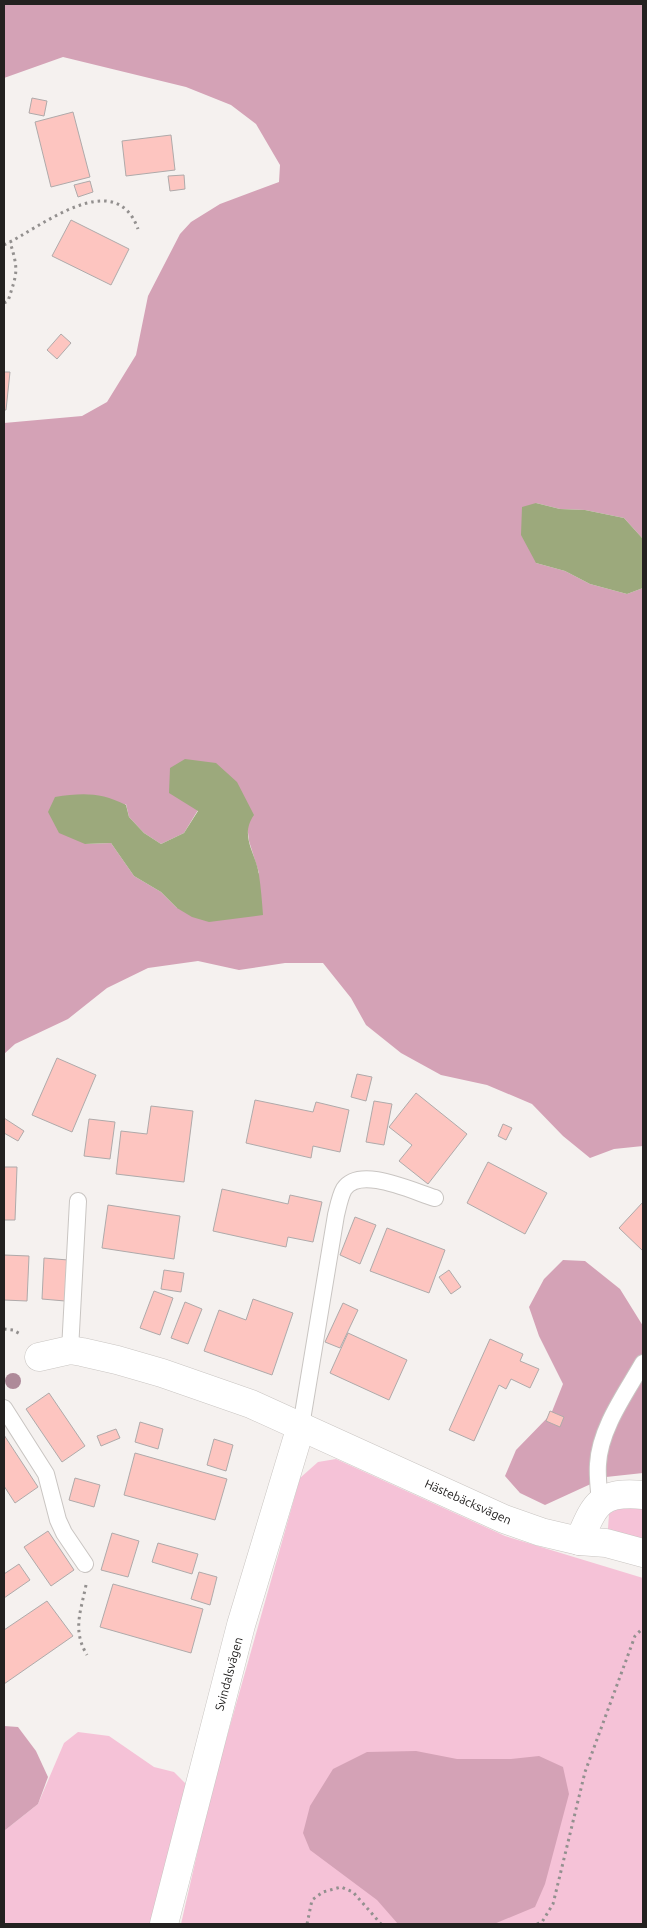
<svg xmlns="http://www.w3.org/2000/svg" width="647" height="1928" viewBox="0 0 647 1928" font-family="Ubuntu,sans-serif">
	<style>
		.green { fill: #f5c2d7 }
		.forest { fill: #d4a2b6; fill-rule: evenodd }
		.water { fill: #9ca97c }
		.building { fill: #fdc5c0; stroke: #afaaaa }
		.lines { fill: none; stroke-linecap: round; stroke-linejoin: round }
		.service-casing { stroke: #c9c5c2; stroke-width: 18 }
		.minor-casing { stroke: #c9c5c2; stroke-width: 29 }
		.path { stroke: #93908f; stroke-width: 3; stroke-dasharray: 2.5 4; stroke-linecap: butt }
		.service { stroke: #fff; stroke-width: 16 }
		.minor { stroke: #fff; stroke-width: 28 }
		.tree { fill: #ae8a99 }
		.labels { text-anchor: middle; stroke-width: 4; stroke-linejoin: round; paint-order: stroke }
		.street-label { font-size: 12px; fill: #232120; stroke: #fff }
	</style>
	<rect width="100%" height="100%" fill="#f5f1ef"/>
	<!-- green -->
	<g class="green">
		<path d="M336,1459l169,77 138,42v346h-462l30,-131 89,-315 18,-16z"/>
		<path d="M624,1504l19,4v31l-35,-10 1,-15z"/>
		<path d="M78,1732l31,4 45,31 20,5 13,13 -36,139h-147v-93l34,-27 26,-61z"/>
	</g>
	<!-- forest -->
	<g class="forest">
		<path d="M4,4h639v535l-19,-21 -39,-8 -25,-1 -24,-6v60l29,8 25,13 37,10 16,-6v558l-29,3 -24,9 -27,-22 -31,-32 -45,-19 -46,-10 -40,-22 -35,-28 -15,-27 -28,-35h-38l-46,7 -41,-9 -50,7 -41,20 -39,31 -53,25 -11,10v-631l78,-7 25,-14 29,-47 12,-59 32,-62 11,-12 29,-18 59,-22 1,-17 -24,-41 -25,-19 -45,-18 -123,-30 -59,21zM126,804l3,13 15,16 17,11 23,-11 14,-23 49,14 2,17 10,32 -82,35 -16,-16 -27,-16 -23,-33 -26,1z"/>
		<path d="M563,1260l22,1 35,28 23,37v147l-37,4 -61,28 -25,-12 -15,-17 11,-26 35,-36 12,-30 -24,-48 -10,-29 15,-28z"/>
		<path d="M4,1726l14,1 18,24 12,26 -10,27 -34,27z"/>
		<path d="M416,1751l41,8h54l28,-3 24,11 6,27 -24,90 -10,23 -41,17h-96l-21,-24 -67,-50 -7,-17 7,-27 23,-37 34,-17z"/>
	</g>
	<!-- water -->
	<g class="water">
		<path d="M536,503l24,6 25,1 39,8 19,21v49l-16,6 -37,-10 -25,-13 -29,-8 -15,-28 1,-28z"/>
		<path d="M185,759l31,4 21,19 17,33c-15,21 2,38 5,60 2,13 3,27 4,40l-54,7 -17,-5 -15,-9 -16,-16 -27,-16 -23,-33 -26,1 -26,-11 -11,-21 7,-15c27,-4 45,-5 71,8l3,12 15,16 17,11 23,-11 14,-22 -29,-18 1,-25z"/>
	</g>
	<!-- building -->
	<g class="building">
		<path d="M32,98l15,3 -3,15 -15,-3z"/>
		<path d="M73,112l17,65 -39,10 -16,-65z"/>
		<path d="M171,135l4,35 -49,6 -4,-35z"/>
		<path d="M184,175l1,14 -15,2 -2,-15z"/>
		<path d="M90,181l3,11 -15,5 -4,-12z"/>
		<path d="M71,220l58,29 -18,36 -59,-29z"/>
		<path d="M61,334l10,9 -14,16 -10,-9z"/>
		<path d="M4,372h6l-4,38h-2z"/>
		<path d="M57,1058l39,17 -24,57 -40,-17z"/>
		<path d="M357,1074l15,3 -6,24 -15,-4z"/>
		<path d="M416,1093l51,41 -39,50 -29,-23 13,-16 -23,-18z"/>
		<path d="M255,1100l58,12 3,-10 33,8 -9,42 -27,-6 -2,12 -65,-15z"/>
		<path d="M374,1101l18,3 -8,41 -18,-3z"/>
		<path d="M151,1106l42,5 -9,71 -68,-8 5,-43 26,3z"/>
		<path d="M4,1118l20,13 -6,10 -14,-8z"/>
		<path d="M89,1119l26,3 -5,37 -26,-3z"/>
		<path d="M503,1124l9,4 -6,12 -8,-4z"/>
		<path d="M488,1162l59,31 -22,41 -58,-31z"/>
		<path d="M4,1167h13l-2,53h-11z"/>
		<path d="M222,1189l66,15 2,-9 32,7 -9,40 -25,-5 -2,10 -73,-16z"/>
		<path d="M643,1202v49l-24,-23z"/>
		<path d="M108,1205l72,11 -6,43 -72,-11z"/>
		<path d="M355,1217l21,8 -16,39 -20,-9z"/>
		<path d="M387,1228l58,22 -16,43 -59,-22z"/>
		<path d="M4,1255l25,1 -2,45 -23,-1z"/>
		<path d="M44,1258l24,2 -3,41 -23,-2z"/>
		<path d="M164,1270l20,3 -3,19 -20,-3z"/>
		<path d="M449,1270l12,17 -10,7 -12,-17z"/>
		<path d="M154,1291l19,7 -13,37 -20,-7z"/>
		<path d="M253,1299l40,14 -21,62 -68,-24 15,-41 27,10z"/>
		<path d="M185,1302l17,7 -14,35 -17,-6z"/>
		<path d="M343,1303l15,7 -18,38 -15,-6z"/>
		<path d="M348,1333l59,27 -18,40 -59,-27z"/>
		<path d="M490,1339l33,15 -3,7 19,8 -9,19 -19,-9 -5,10 -7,-4 -25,56 -25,-11z"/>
		<path d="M49,1393l36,53 -23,16 -36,-53z"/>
		<path d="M550,1411l14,6 -4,10 -14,-6z"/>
		<path d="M140,1422l23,7 -5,20 -23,-7z"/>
		<path d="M116,1429l4,9 -19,8 -4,-10z"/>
		<path d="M4,1435l34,52 -23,16 -11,-17z"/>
		<path d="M214,1439l19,6 -7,26 -19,-6z"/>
		<path d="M135,1453l92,26 -12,41 -91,-25z"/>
		<path d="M75,1478l25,7 -6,22 -25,-7z"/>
		<path d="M48,1531l26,39 -23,16 -27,-39z"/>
		<path d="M112,1533l27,8 -11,36 -27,-7z"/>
		<path d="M158,1543l40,11 -6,20 -40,-12z"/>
		<path d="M19,1564l11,16 -26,18v-24z"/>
		<path d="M199,1572l18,5 -7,28 -19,-6z"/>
		<path d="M113,1584l90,25 -12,44 -91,-26z"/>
		<path d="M47,1601l26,35 -69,48v-54z"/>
	</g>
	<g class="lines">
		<!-- service casing -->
		<g class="service-casing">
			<g id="service">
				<path d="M70,1350l8,-149"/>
				<path d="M4,1408l42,66 12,46 6,13 21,31"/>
				<path d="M301,1426l35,-211c2,-8 4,-19 8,-26 16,-24 70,3 91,9"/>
				<path d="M600,1503c-1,-13 -3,-26 -2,-39 2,-36 28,-71 45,-101"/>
			</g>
		</g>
		<!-- minor casing -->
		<g class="minor-casing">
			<g id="minor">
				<path d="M39,1357l31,-7 12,2 35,8 45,13 89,31 253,115 37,13 38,9 27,2 37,10"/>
				<path d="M579,1541c16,-37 20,-50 64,-46"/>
				<path d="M164,1924l77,-299 60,-199"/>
			</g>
		</g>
		<!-- path -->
		<g class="path">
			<path d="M4,245c36,-17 111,-80 134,-16"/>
			<path d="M4,303l4,-2c9,-28 11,-30 2,-59"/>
			<path d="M4,1329l9,1 9,5"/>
			<path d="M86,1585c-5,26 -14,45 1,70"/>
			<path d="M307,1924l5,-24 11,-8 18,-5 12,5 28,32"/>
			<path d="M537,1924l5,-2 11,-18 32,-132 50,-136 8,-8"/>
		</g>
		<!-- service -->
		<use href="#service" class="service"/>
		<!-- minor -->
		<use href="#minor" class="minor"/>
	</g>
	<!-- trees -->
	<circle class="tree" cx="13" cy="1381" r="8"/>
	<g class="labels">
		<!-- street labels -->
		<g class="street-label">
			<text transform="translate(468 1502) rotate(24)" y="4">Hästebäcksvägen</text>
			<text transform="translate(229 1674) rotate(-75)" y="4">Svindalsvägen</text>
		</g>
	</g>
	<!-- border -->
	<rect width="647" height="1928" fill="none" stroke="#232120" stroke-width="10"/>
</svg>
